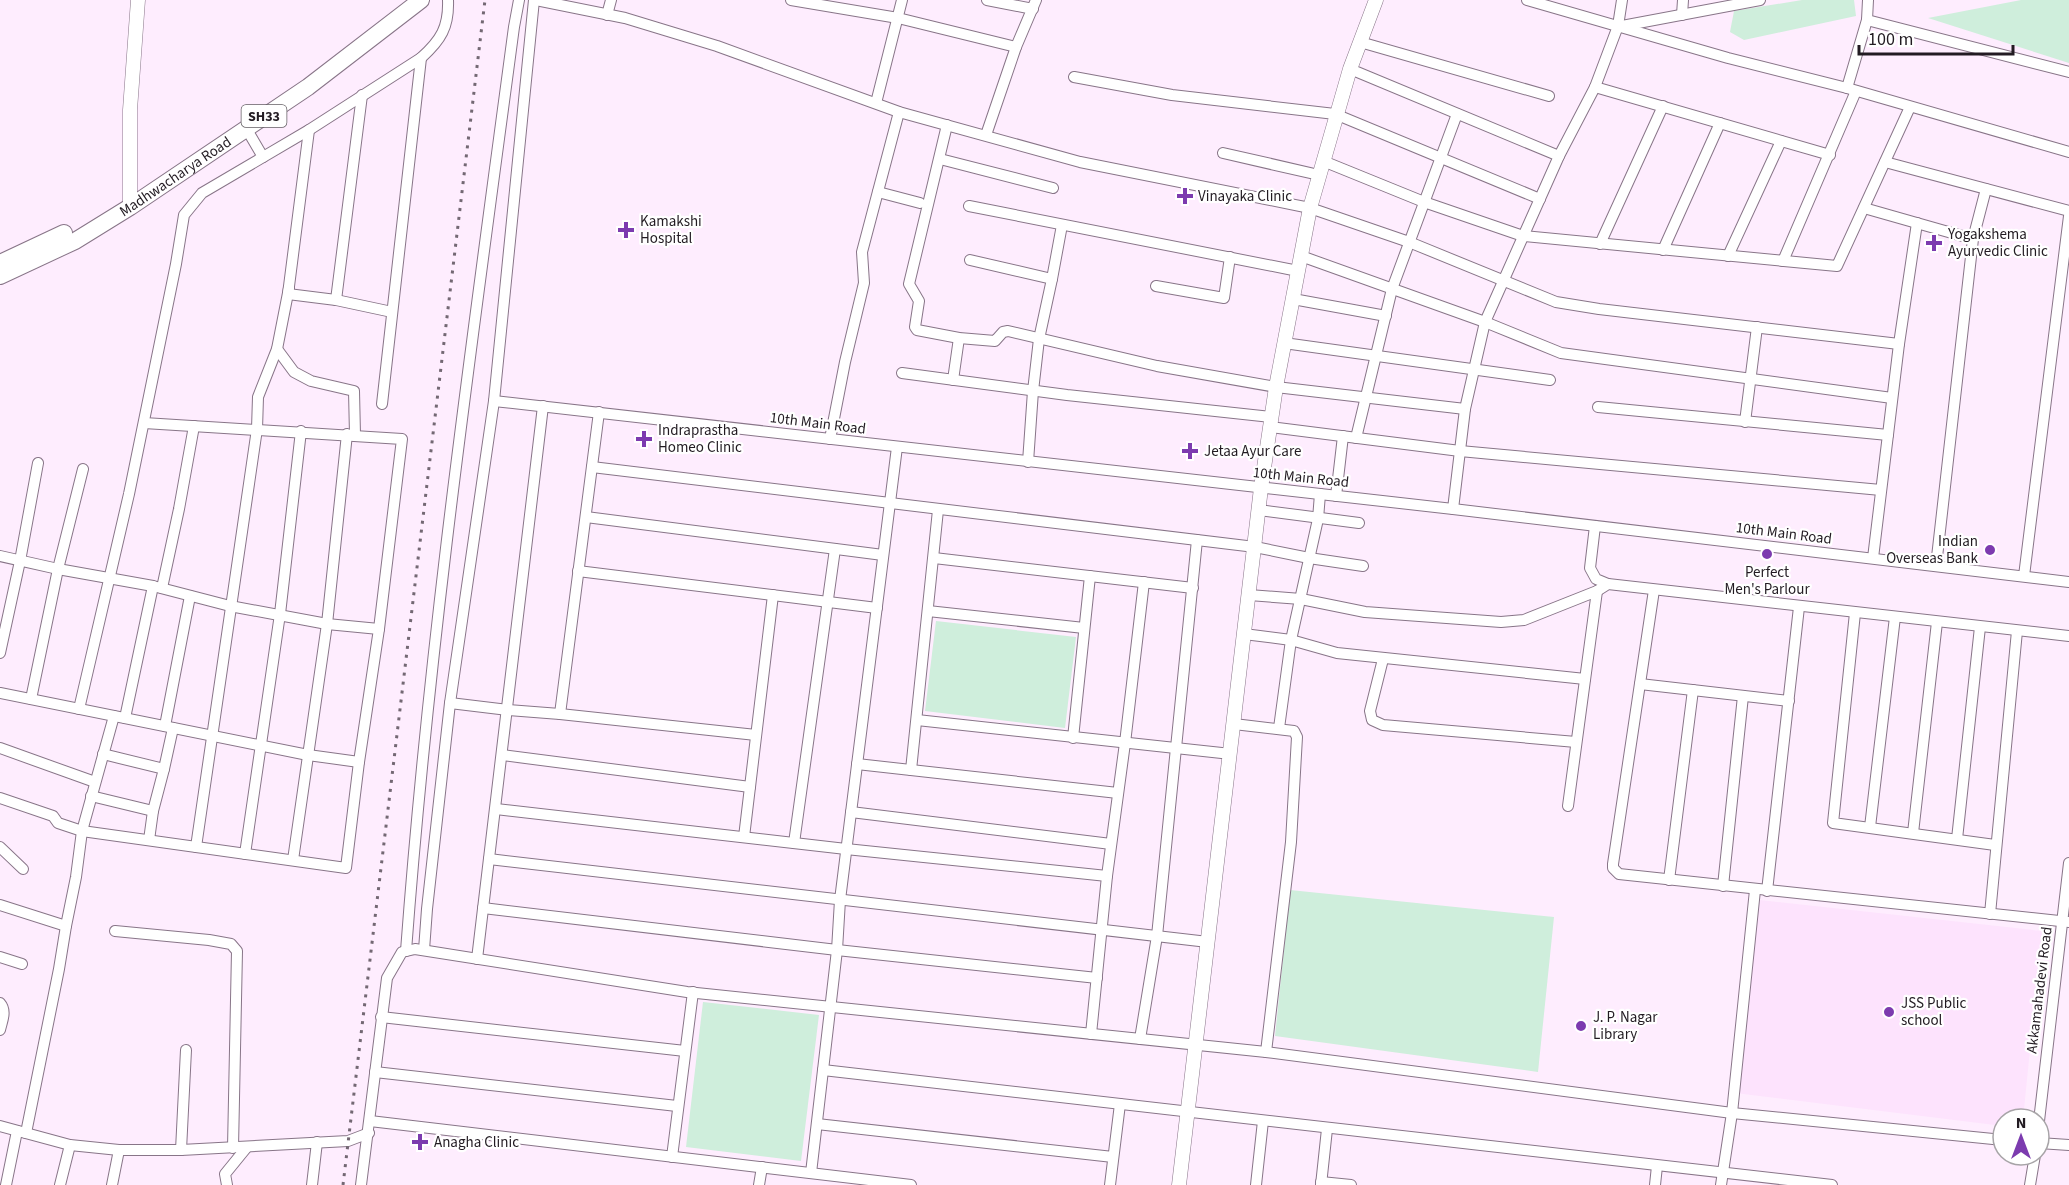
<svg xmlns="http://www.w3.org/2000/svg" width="2069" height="1185" viewBox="0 0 2069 1185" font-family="'Source Sans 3',sans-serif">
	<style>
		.built { fill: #fde3fd }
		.green { fill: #cfeedc }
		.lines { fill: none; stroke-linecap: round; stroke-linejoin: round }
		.minor-casing { stroke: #887588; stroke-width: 12 }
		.tertiary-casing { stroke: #887588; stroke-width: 15 }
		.primary-casing { stroke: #887588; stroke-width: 18 }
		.minor { stroke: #fff; stroke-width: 10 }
		.tertiary { stroke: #fff; stroke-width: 14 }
		.primary { stroke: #fff; stroke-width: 16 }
		.rail { stroke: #736873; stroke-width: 3; stroke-dasharray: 3 6; stroke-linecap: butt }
		.poi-dot { fill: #7c3baf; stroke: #fff; stroke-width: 2 }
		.labels { text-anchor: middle; stroke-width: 4.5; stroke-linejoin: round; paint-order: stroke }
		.shield { fill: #fff; stroke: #645f64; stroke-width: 1.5 }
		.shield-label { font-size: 14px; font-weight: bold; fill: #221b22 }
		.street-label { font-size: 15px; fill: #221b22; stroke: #fff }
		.poi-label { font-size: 15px; fill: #221b22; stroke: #fff; text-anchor: start }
	</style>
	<rect width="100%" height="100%" fill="#feedfe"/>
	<!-- built -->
	<path class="built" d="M1759,900l283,31 -19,188h-20v7l-268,-33z"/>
	<!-- green -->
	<g class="green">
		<path d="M1802,0h52l2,16 -112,24 -14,-8 4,-21z"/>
		<path d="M2021,0h48v63l-141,-45z"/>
		<path d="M936,621l140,16 -11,91 -140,-17z"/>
		<path d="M1290,890l264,27 -16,155 -263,-36z"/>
		<path d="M703,1002l116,13 -18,146 -115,-14z"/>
	</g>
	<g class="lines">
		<!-- minor casing -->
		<g class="minor-casing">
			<g id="minor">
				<path d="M536,0l89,18 92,28 182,66 181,50 230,46 99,34 147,60 43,7 300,35"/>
				<path d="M791,0l107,18 118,29 20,-47"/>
				<path d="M987,0l46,9"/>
				<path d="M1527,0l201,58 119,30 222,64"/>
				<path d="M607,15l4,-15"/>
				<path d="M1682,15l1,-15"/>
				<path d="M1867,20l202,52"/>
				<path d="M1622,26l138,-26"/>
				<path d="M1360,42l189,54"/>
				<path d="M1350,69l209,87"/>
				<path d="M1074,77l98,18 163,19 205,85"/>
				<path d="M1595,87l235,68"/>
				<path d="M1847,88l20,-68 1,-20"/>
				<path d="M876,103l26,-103"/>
				<path d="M947,125l-38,159 10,17 -4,26 2,3 42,8 36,3 8,-9 5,-1 149,35 119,21 189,22"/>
				<path d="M246,128l17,29"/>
				<path d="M309,130l-21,164 48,6 56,12"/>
				<path d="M986,135l30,-88"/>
				<path d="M1223,153l96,22"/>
				<path d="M940,159l113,29"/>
				<path d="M1323,161l101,41 99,34 314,30 73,-159"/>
				<path d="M1885,162l184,49"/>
				<path d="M878,192l42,11"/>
				<path d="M969,206l329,65"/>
				<path d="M1864,208l109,31"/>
				<path d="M1600,244l63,-138"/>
				<path d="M1663,250l57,-127"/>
				<path d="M1301,256l184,66 76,31 331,45"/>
				<path d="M1728,256l53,-115"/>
				<path d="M970,260l82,19 -13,60 -6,52 -5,71"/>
				<path d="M1783,261l73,-170"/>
				<path d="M1052,279l10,-54"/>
				<path d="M1156,286l68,12 6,-41"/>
				<path d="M1293,299l93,17"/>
				<path d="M336,300l26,-205"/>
				<path d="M1284,343l266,37"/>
				<path d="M277,349l17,23 17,9 43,10 1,44"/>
				<path d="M902,373l165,22 204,22"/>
				<path d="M953,380l6,-42"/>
				<path d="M494,401l959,108 616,73"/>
				<path d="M382,404l39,-346"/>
				<path d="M1598,407l290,28"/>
				<path d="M1745,422l12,-95"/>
				<path d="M1270,427l190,24 421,39"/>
				<path d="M1356,438l36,-149 65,-175"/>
				<path d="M830,439l15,-77 19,-79 -2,-31 37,-140"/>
				<path d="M592,467l663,80 54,11 54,8"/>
				<path d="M1336,496l7,-60"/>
				<path d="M1453,509l12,-100 20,-87 74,-166 36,-69 23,-61 4,-26"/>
				<path d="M1259,510l100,13"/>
				<path d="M586,517l297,38"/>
				<path d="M1595,526l-5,42 6,11 12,5"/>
				<path d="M0,556l58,13 95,17 77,20 97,18 52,5"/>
				<path d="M934,558l259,30"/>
				<path d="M1873,558l26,-214 18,-121"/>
				<path d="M1936,566l37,-327 13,-50"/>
				<path d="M578,571l299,37"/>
				<path d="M2024,576l45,-360"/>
				<path d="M162,588l17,-79 15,-83"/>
				<path d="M1654,590l-41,274v4l6,6 450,48"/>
				<path d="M1249,595l52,4 64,13 136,10 23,-2 73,-29 11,-7 461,52"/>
				<path d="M928,611l156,17"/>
				<path d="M1855,613l-22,210 162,22"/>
				<path d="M1244,634l47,6 46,13 248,26"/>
				<path d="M0,653l20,-92 18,-98"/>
				<path d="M1383,659l-13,52 2,9 11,5 193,17"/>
				<path d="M1640,684l149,17"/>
				<path d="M0,693l308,62 51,7"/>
				<path d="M31,699l27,-130 25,-100"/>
				<path d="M450,703l58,7 52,4 196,21"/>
				<path d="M79,709l50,-215 47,-230 8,-49 18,-22 107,-63 112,-72c20,-18 28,-31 27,-58"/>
				<path d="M560,714l39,-302"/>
				<path d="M125,718l28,-132"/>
				<path d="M917,720l314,34"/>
				<path d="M1234,724l60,7 3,6 -6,105 -25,210"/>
				<path d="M165,726l25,-130"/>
				<path d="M1279,728l12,-88 27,-121 2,-25"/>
				<path d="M1073,738l17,-162"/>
				<path d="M0,748l95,34"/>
				<path d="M103,754l61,15 9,-41"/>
				<path d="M502,755l248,32"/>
				<path d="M857,764l261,29"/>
				<path d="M911,770l27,-260"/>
				<path d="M91,796l62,15"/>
				<path d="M0,798l53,18 5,7 24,8 264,37 13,-106 20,-133 23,-190 -258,-16"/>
				<path d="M1568,806l29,-215"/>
				<path d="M496,809l350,40 261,27"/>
				<path d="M851,812l260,32"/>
				<path d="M1870,827l25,-210"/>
				<path d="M1913,833l24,-211"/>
				<path d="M744,837l29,-242"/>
				<path d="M1957,839l23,-212"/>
				<path d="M149,840l4,-29 11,-42"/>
				<path d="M794,843l41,-294"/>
				<path d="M0,847l23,22"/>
				<path d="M196,847l61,-418 1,-32 19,-48 12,-61"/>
				<path d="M245,854l35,-240 21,-183"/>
				<path d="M489,859l719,83"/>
				<path d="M293,860l34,-236 20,-190"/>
				<path d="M1669,880l24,-190"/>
				<path d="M1723,886l20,-190"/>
				<path d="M1767,891l32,-284"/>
				<path d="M0,905l66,21"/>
				<path d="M483,908l354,42 260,28"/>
				<path d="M1990,914l27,-283"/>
				<path d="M115,931l94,9 22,4 6,7 -4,197"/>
				<path d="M424,950l3,-41 23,-206 44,-302 40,-401"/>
				<path d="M406,951c23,-309 67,-617 108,-924l5,-27"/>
				<path d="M0,957l22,7"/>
				<path d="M477,959l66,-553"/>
				<path d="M0,1003c7,8 2,18 0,27"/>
				<path d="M381,1017l304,34"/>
				<path d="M1091,1034l16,-158 18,-133 19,-161"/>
				<path d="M1140,1039l17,-103 40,-396"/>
				<path d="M823,1070l1009,115"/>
				<path d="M375,1072l302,34"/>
				<path d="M370,1121l541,64"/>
				<path d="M2039,1121l30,-258"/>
				<path d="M817,1124l296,33"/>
				<path d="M0,1126l70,19 49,5h62l167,-9 21,-8"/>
				<path d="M26,1133l33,-164 7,-43 10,-49 6,-46 32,-115"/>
				<path d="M2039,1143l30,2"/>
				<path d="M181,1150l5,-100"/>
				<path d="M672,1157l21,-165"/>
				<path d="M811,1173l26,-223 3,-50 57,-453"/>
				<path d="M1321,1182l30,3"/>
				<path d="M6,1185l11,-54"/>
				<path d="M60,1185l10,-40"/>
				<path d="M112,1185l7,-35"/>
				<path d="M227,1185l-2,-11 22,-27"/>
				<path d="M312,1185l5,-43"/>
				<path d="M361,1185l26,-207 15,-26 13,-3 272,43 579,60 466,61 271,27"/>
				<path d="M759,1185l3,-18"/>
				<path d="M1110,1185l10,-81"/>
				<path d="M1256,1185l7,-64"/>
				<path d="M1321,1185l6,-56"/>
				<path d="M1655,1185l2,-19"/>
				<path d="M1721,1185l11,-72 23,-223"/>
				<path d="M2030,1185l5,-30"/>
			</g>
		</g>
		<!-- tertiary casing -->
		<g class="tertiary-casing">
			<g id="tertiary">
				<path d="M130,207v-97l8,-110"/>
				<path d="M1179,1185l82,-697 15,-101 34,-179 40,-139 26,-69"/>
			</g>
		</g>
		<!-- primary casing -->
		<g class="primary-casing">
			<g id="primary">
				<path d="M0,263l64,-30"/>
				<path id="s1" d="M0,276l75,-35 55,-34 178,-120 113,-87"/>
			</g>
		</g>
		<!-- minor -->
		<use href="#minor" class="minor"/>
		<!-- tertiary -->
		<use href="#tertiary" class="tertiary"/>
		<!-- primary -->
		<use href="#primary" class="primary"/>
		<!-- rail -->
		<path class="rail" d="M343,1185l142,-1185"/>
	</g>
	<!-- markers -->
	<g class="poi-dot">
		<path d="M1182 187h6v6h6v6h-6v6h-6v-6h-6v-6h6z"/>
		<path d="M623 221h6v6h6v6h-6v6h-6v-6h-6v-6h6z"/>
		<path d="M1931 234h6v6h6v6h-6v6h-6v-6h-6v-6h6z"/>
		<path d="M641 430h6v6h6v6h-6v6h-6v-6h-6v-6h6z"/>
		<path d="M1187 442h6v6h6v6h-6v6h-6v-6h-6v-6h6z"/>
		<circle cx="1990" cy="550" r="6"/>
		<circle cx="1767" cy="554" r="6"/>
		<circle cx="1889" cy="1012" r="6"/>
		<circle cx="1581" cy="1026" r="6"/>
		<path d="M417 1133h6v6h6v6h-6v6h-6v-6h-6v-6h6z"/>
	</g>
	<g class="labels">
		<!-- shield labels -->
		<rect class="shield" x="241.5" y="105" width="45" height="22" rx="4.5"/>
		<g class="shield-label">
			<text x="264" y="121">SH33</text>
		</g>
		<!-- street labels -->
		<g class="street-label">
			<text dy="5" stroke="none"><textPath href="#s1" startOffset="202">Madhwacharya Road</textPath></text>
			<text transform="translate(818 423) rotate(7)" y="5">10th Main Road</text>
			<text transform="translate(1301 477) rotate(6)" y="5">10th Main Road</text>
			<text transform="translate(1784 533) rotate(7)" y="5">10th Main Road</text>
			<text transform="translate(2039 990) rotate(-83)" y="5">Akkamahadevi Road</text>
		</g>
		<!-- poi labels -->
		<g class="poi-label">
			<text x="1198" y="201">Vinayaka Clinic</text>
			<text x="640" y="226">Kamakshi<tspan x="640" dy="17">Hospital</tspan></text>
			<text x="1948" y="239">Yogakshema<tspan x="1948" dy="17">Ayurvedic Clinic</tspan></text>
			<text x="658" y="435">Indraprastha<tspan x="658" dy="17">Homeo Clinic</tspan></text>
			<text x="1204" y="456">Jetaa Ayur Care</text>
			<text x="1978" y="546" text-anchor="end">Indian<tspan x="1978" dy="17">Overseas Bank</tspan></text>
			<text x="1767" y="577" text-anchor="middle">Perfect<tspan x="1767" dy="17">Men's Parlour</tspan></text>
			<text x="1901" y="1008">JSS Public<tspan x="1901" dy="17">school</tspan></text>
			<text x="1593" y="1022">J. P. Nagar<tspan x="1593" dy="17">Library</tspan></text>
			<text x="434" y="1147">Anagha Clinic</text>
		</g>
	</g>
	<!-- north arrow -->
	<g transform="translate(2021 1137)"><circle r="28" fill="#ffffff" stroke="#a7a4a7" stroke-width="1.5"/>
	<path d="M0-4.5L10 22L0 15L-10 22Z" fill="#7c3baf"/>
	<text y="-9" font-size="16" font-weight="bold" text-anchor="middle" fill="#221b22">N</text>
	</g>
	<!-- scale -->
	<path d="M1859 45v9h154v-9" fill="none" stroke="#221b22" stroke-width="3"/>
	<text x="1868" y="45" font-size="18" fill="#221b22" stroke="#ffffff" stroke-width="4.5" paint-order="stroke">100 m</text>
</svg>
